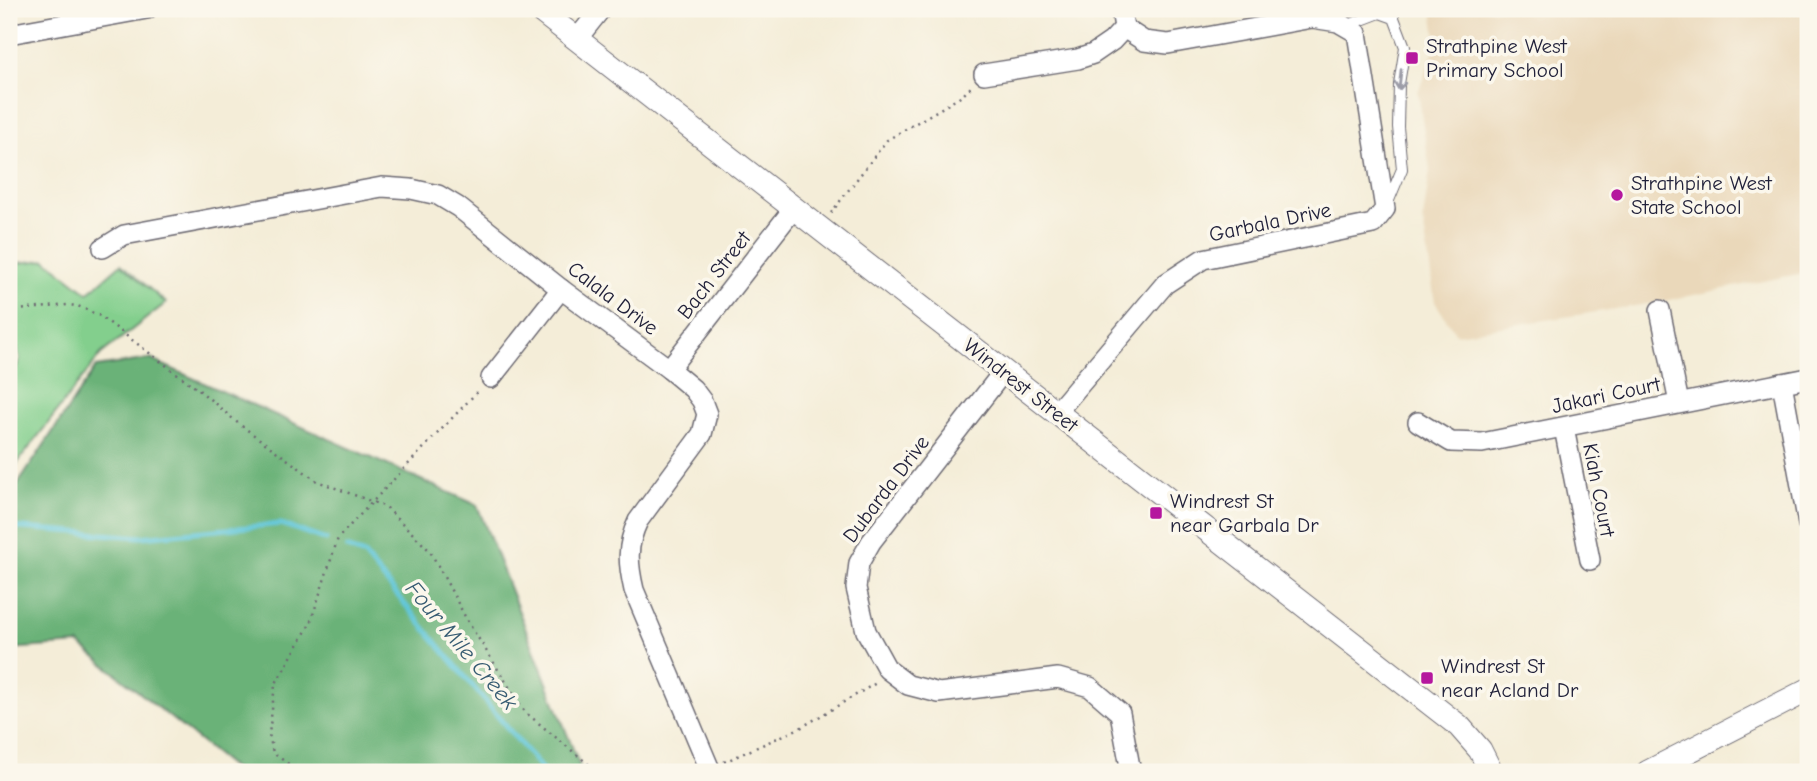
<svg xmlns="http://www.w3.org/2000/svg" width="1817" height="781" viewBox="0 0 1817 781" font-family="'Comic Neue',sans-serif">
	<style>
		.built { fill: #ead8ba }
		.green { fill: #83cf8d; stroke: #527864; stroke-width: 2 }
		.forest { fill: #6ab278; stroke: #466a5a; stroke-width: 2 }
		.lines { fill: none; stroke-linecap: round; stroke-linejoin: round }
		.stream { stroke: #5cc5d8; stroke-width: 5 }
		.service-casing { stroke: #6c6972; stroke-width: 12 }
		.minor-casing { stroke: #6c6972; stroke-width: 22 }
		.tertiary-casing { stroke: #6c6972; stroke-width: 25 }
		.path { stroke: #6c6972; stroke-width: 2.5; stroke-dasharray: 2 5; stroke-linecap: butt }
		.service { stroke: #fff; stroke-width: 10 }
		.minor { stroke: #fff; stroke-width: 19 }
		.tertiary { stroke: #fff; stroke-width: 23 }
		.oneway { stroke: #9c9ca7 }
		.poi-dot { fill: #b5179e; stroke: #fbf7ec; stroke-width: 2.5 }
		.labels { text-anchor: middle; stroke-width: 7; stroke-linejoin: round; paint-order: stroke }
		.poi-label { font-size: 21px; fill: #22223b; stroke: #fbf7ec; text-anchor: start }
		.street-label { font-size: 21px; fill: #22223b; stroke: #fbf7ec }
		.water-label { font-size: 23px; font-style: italic; fill: #365b72; stroke: #fbf7ec }
	</style>
	<rect width="100%" height="100%" fill="#fbf7ec"/>
	<filter id="ink" filterUnits="userSpaceOnUse"><feTurbulence type="fractalNoise" baseFrequency=".0143" numOctaves="2"/><feDisplacementMap in="SourceGraphic" scale="14" xChannelSelector="R" yChannelSelector="G"/><feConvolveMatrix kernelMatrix="1 2 1 2 8 2 1 2 1" color-interpolation-filters="sRGB"/></filter>
	<filter id="wash" filterUnits="userSpaceOnUse"><feTurbulence type="fractalNoise" baseFrequency=".00686" numOctaves="4" result="noise"/><feDisplacementMap in="SourceGraphic" scale="28" xChannelSelector="R" yChannelSelector="G"/><feGaussianBlur stdDeviation="1.57" result="paint"/><feColorMatrix in="noise" values="0 0 0 0 0 0 0 0 0 0 0 0 0 0 0 0 0 1.4 0 .05"/><feComposite in="paint" operator="in"/></filter>
	<g filter="url(#wash)">
		<rect width="100%" height="100%" fill="#f4edd8"/>
		<!-- built -->
		<path class="built" d="M1432,9h376v263l-154,31 -198,31 -21,-32 -12,-82 7,-50 -12,-78 19,-49z"/>
		<!-- green -->
		<path class="green" d="M46,260l42,33 33,-29 45,39 -65,51 -92,120v-87l11,-29 -11,-29v-65z"/>
		<!-- forest -->
		<path class="forest" d="M150,359l327,146 105,267h-344l-159,-128 -70,5v-155l3,-1 84,-126z"/>
		<g class="lines">
			<!-- stream -->
			<g class="stream">
				<path d="M9,527l132,10 140,-13 45,16"/>
				<path d="M347,548l17,7 180,217"/>
			</g>
		</g>
	</g>
	<g filter="url(#ink)">
		<g class="lines">
			<!-- service casing -->
			<g class="service-casing">
				<path id="service" d="M1346,26l34,-13 14,5 11,29 -6,37 -1,43 4,42 -15,36"/>
			</g>
			<!-- minor casing -->
			<g class="minor-casing">
				<g id="minor">
					<path d="M1121,9l3,19"/>
					<path d="M9,34l138,-25"/>
					<path d="M577,39l24,-30"/>
					<path d="M984,74l94,-15 15,-5 19,-13 12,-13"/>
					<path d="M103,248l21,-13 258,-48 29,2 27,6 20,12 103,82 108,80 24,20 9,12 5,13 -5,20 -64,87c-12,25 -10,43 -4,69l77,182"/>
					<path d="M1660,310l19,93"/>
					<path d="M669,369l125,-161"/>
					<path d="M1003,372l-132,170 -12,21 -3,25 10,43 21,38 21,16 31,8 119,-15 32,9 30,26 11,59"/>
					<path d="M491,378l70,-89"/>
					<path d="M1782,383l26,141"/>
					<path d="M1056,413l109,-129 38,-25 170,-35 12,-15 -28,-176 -19,-11 -26,-4 -144,26 -24,-3 -20,-13"/>
					<path d="M1418,422l33,20 31,1 326,-65"/>
					<path d="M1564,428l26,132"/>
				</g>
			</g>
			<!-- tertiary casing -->
			<g class="tertiary-casing">
				<g id="tertiary">
					<path d="M538,9l921,717 21,24 11,22"/>
					<path d="M1648,772l160,-82"/>
				</g>
			</g>
			<!-- path -->
			<g class="path">
				<path d="M831,213l56,-73 75,-44 10,-10"/>
				<path d="M9,311l58,-6 11,1 22,10 99,74 40,34 78,57 69,26 44,44 38,71 57,90 68,56 2,4"/>
				<path d="M724,762l78,-35 74,-44"/>
				<path d="M300,772l-27,-19 -4,-19 6,-49 35,-61 28,-86 140,-147"/>
			</g>
			<!-- service -->
			<use href="#service" class="service"/>
			<!-- minor -->
			<use href="#minor" class="minor"/>
			<!-- tertiary -->
			<use href="#tertiary" class="tertiary"/>
		</g>
		<!-- one-way arrows -->
		<defs><path id="oneway-shaft" d="M-6 0H5M1.5-3L5.5 0L1.5 3" fill="none" stroke-width="1.6" stroke-linecap="round" stroke-linejoin="round" transform="scale(1.75)"/></defs>
		<use class="oneway" href="#oneway-shaft" transform="translate(1400 80) rotate(96)"/>
	</g>
	<!-- markers -->
	<g class="poi-dot">
		<rect x="1405" y="51" width="14" height="14" rx="3.5"/>
		<circle cx="1617" cy="195" r="7"/>
		<rect x="1149" y="506" width="14" height="14" rx="3.5"/>
		<rect x="1420" y="671" width="14" height="14" rx="3.5"/>
	</g>
	<g class="labels">
		<!-- poi labels -->
		<g class="poi-label">
			<text x="1426" y="53">Strathpine West<tspan x="1426" dy="24">Primary School</tspan></text>
			<text x="1631" y="190">Strathpine West<tspan x="1631" dy="24">State School</tspan></text>
			<text x="1170" y="508">Windrest St<tspan x="1170" dy="24">near Garbala Dr</tspan></text>
			<text x="1441" y="673">Windrest St<tspan x="1441" dy="24">near Acland Dr</tspan></text>
		</g>
		<!-- street labels -->
		<g class="street-label">
			<text transform="translate(1270 222) rotate(-12)" y="7">Garbala Drive</text>
			<text transform="translate(714 275) rotate(-52)" y="7">Bach Street</text>
			<text transform="translate(613 298) rotate(37)" y="7">Calala Drive</text>
			<text transform="translate(1021 385) rotate(38)" y="7">Windrest Street</text>
			<text transform="translate(1606 395) rotate(-12)" y="7">Jakari Court</text>
			<text transform="translate(886 489) rotate(-53)" y="7">Dubarda Drive</text>
			<text transform="translate(1599 490) rotate(79)" y="7">Kiah Court</text>
		</g>
		<!-- water labels -->
		<g class="water-label">
			<text transform="translate(462 645) rotate(50)" y="8">Four Mile Creek</text>
		</g>
	</g>
	<!-- margin -->
	<rect width="1817" height="781" fill="none" stroke="#fbf7ec" stroke-width="35"/>
</svg>
